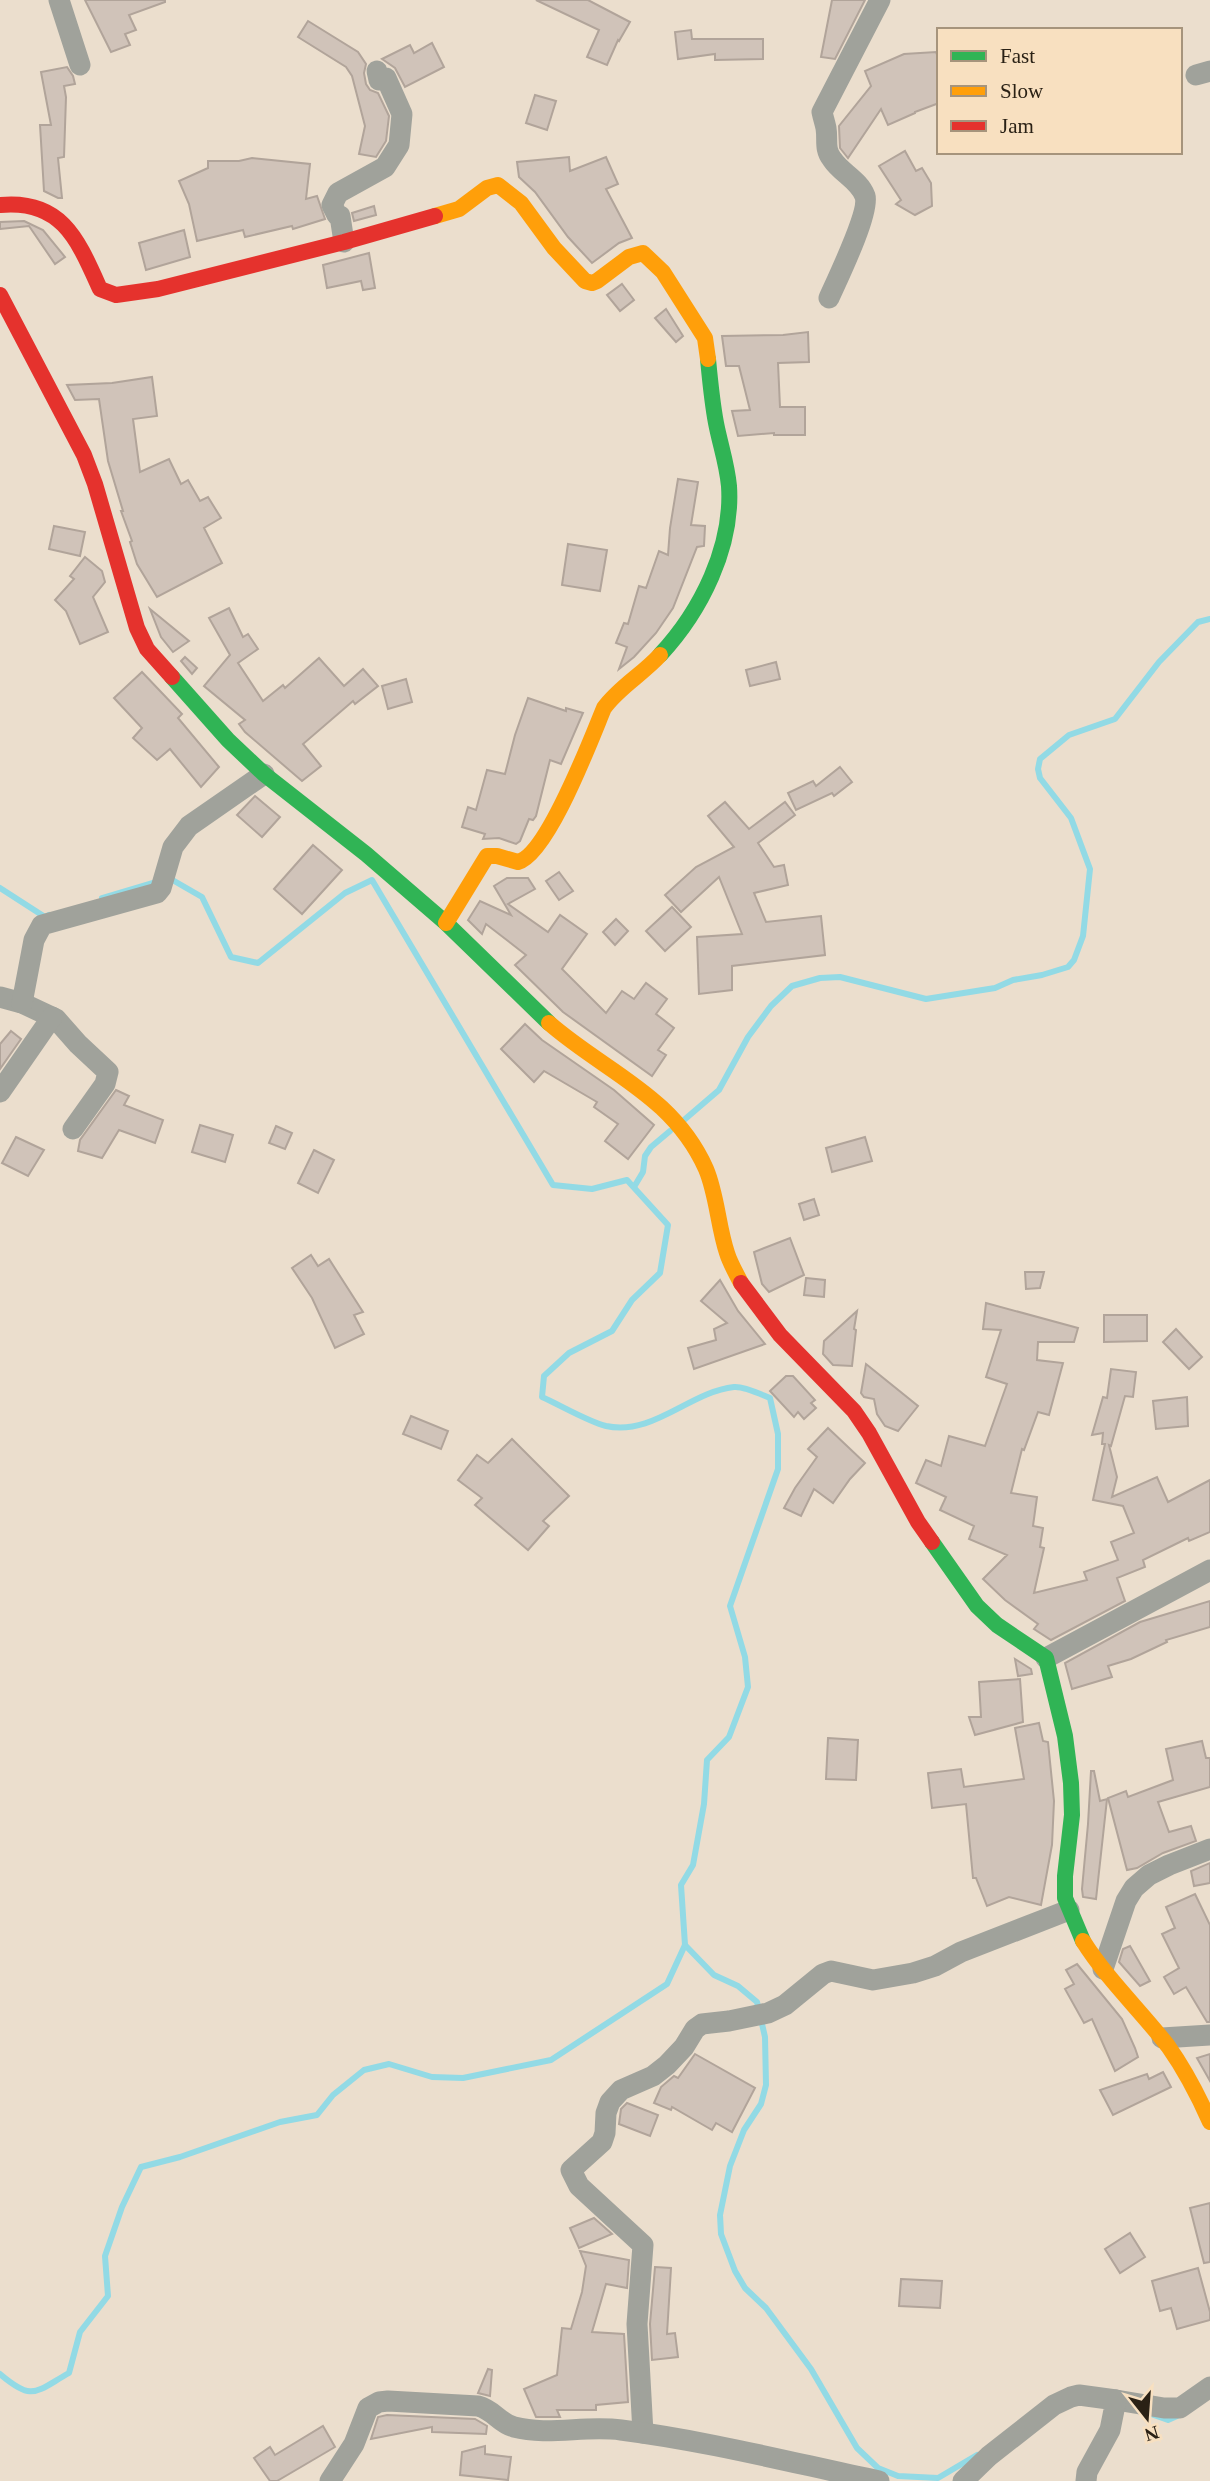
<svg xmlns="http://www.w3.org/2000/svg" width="1210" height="2481" viewBox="0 0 1210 2481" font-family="Georgia,serif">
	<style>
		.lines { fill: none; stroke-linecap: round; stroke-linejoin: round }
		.stream { stroke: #92dae5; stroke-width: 6 }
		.building { fill: #d0c3b9; stroke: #b1a49a; stroke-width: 2 }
		.street { stroke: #a0a29b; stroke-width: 21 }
		.fast { stroke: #30b455; stroke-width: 16 }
		.slow { stroke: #ff9f0a; stroke-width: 16 }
		.jam { stroke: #e5322d; stroke-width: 16 }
	</style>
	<rect width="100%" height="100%" fill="#ebdecd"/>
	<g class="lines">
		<!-- stream -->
		<g class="stream">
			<path d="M0,888l45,29 4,-2"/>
			<path d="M102,898l57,-17"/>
			<path d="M684,1120l35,-30 29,-53 23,-31 21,-20 28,-8 20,-1 86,22 69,-11 18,-8 29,-5 26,-8 6,-7 9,-24 7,-67 -19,-51 -31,-40 -2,-9 2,-10 29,-24 46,-16 44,-57 39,-40 12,-3"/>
			<path d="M634,1187l9,-15 2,-16 6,-9 19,-16"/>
			<path d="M685,1945l29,30 24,11 19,16 8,35 1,48 -5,19 -17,26 -14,36 -10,49 1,19 14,37 10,17 21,20 45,61 46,79 21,20 20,8 40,2 39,-23"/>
			<path d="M0,2374c33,28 35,18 69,-1l11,-41 28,-36 -3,-40 17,-49 19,-40 39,-10 100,-35 37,-7 16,-20 31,-25 25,-6 43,13 31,1 88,-18 116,-76 18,-39 -4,-60 12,-20 11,-61 3,-44 22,-23 19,-50 -3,-30 -15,-51 48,-137v-35l-8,-36c-10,-4 -26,-12 -36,-11 -45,5 -80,49 -128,39 -17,-4 -46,-21 -64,-29l2,-21 25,-23 43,-22 20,-31 28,-27 8,-48 -41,-45 -35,9 -39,-4 -181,-305 -27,13 -87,70 -27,-6 -29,-60 -33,-19"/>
			<path d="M1151,2414l17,6 9,-4"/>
		</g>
	</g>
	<!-- building -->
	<g class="building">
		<path d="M85,0h80v2l-36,13 7,15 -11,4 5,11 -19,7z"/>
		<path d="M536,0h52l42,22 -11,19 -1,-1 -11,25 -20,-8 12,-27z"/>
		<path d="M832,0h33l-30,59 -14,-2z"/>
		<path d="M308,21l50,31 8,12 -2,9 2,11 4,6 8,3 11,23 -3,25 -10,16 -17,-3 6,-28 -13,-50 -6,-9 -48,-30z"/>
		<path d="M691,30l1,9h71v20l-48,1v-6l-37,5 -3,-27z"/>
		<path d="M432,43l12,24 -39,20 -10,-19 -13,-9 28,-14 4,8z"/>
		<path d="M936,52l3,8v43l-24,9v1l-27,12 -7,-16 -33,49 -8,-10 -1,-22 32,-40 -6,-15 39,-17z"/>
		<path d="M67,67l6,9 2,8 -11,2 2,11 -2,60 -6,1 4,40h-4l-14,-7 -4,-66h11l-10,-53z"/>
		<path d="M535,95l21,6 -9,29 -21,-7z"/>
		<path d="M905,151l11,20 6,-3 9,15 1,23 -17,9 -19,-11 5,-4 -22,-34z"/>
		<path d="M569,157l1,14 36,-14 12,27 -12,5 26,49 -13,5 -27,20 -24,-26 -33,-45 -16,-15 -2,-15z"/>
		<path d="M252,158l58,6 -4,35 11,-3 8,23 -32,10 -1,-3 -47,11 -2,-7 -46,11 -8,-37 -10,-23 29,-13v-7h31z"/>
		<path d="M374,206l2,9 -22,6 -2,-8z"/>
		<path d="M24,221l19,9 22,27 -10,7 -26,-38 -29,3v-7z"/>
		<path d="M184,230l6,27 -44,13 -7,-27z"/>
		<path d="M369,253l6,35 -12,2 -2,-9 -34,7 -4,-23z"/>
		<path d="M622,284l12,16 -14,11 -13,-16z"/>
		<path d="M666,309l17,27 -7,6 -21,-24z"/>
		<path d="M808,332l1,30 -31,1 2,44h25v28h-31v-2l-36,3 -6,-25 18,-1 -11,-44h-13l-4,-30 61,-1z"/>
		<path d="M152,377l5,39 -24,3 7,53 29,-13 12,25 7,-4 12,21 8,-4 13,21 -17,10 18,35 -65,34 -20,-33 -7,-22 2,-1 -11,-30h2l-15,-50 -9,-62 -24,1 -8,-15 45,-2z"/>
		<path d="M678,479l20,3 -7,43 14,1 -1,20 -7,1 -24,61 -17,25 -22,24 -15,12 8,-22 -11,-4 8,-20 4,1 11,-38 7,2 13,-37 9,4 2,-27z"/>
		<path d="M54,526l31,6 -5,24 -31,-7z"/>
		<path d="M568,544l39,6 -7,41 -38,-6z"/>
		<path d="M85,557l17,14 3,11 -12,15 15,35 -28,12 -14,-33 -11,-11 19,-21 -4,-3z"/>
		<path d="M229,608l14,29 5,-3 10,15 -20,14 25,38 20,-16 2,3 34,-30 25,28 19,-17 15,17 -23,18 -2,-3 -50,43 18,22 -19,15 -57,-49 -6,-8 6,-4 -41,-34 26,-31 -21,-37z"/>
		<path d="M150,609l39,32 -16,11 -12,-15z"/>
		<path d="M185,657l12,11 -5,6 -11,-13z"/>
		<path d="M776,662l4,17 -30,7 -4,-16z"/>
		<path d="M142,672l40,42 -4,4 41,49 -18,20 -31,-38 -13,11 -24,-22 9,-10 -28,-30z"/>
		<path d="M406,679l6,23 -24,7 -6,-23z"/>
		<path d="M528,698l38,13v-3l17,5 -22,51 -11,-4 -14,56 -3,4 -4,-1 -9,22 -4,3 -17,-6 -16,1 2,-5 -23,-7 6,-20 8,3 11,-40 18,4 10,-39z"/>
		<path d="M840,767l12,15 -18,14 -2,-3 -36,17 -8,-17 25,-12 3,5z"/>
		<path d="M255,796l25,21 -18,20 -25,-22z"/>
		<path d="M725,802l24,27 36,-27 10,13 -37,28 16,24 10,-2 4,20 -34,8 12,29 55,-6 4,39 -93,11v24l-33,4 -2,-57 45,-3 -23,-57 -38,35 -16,-17 31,-28 38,-20 -26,-31z"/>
		<path d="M313,845l29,25 -40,44 -28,-25z"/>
		<path d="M559,872l14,19 -14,9 -13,-19z"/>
		<path d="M507,878h21l7,11 -27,15 40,28 12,-17 27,19 -25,35 44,44 16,-22 12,8 12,-16 21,16 -11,15 18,14 -16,22 8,5 -14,21 -89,-64 -48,-47 11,-10 -40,-31 -4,10 -14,-14 12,-19 31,14 -17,-29z"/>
		<path d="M672,907l19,20 -26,24 -19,-20z"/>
		<path d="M616,919l12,12 -13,14 -12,-13z"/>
		<path d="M525,1024l17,16 72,50 40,35 -26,34 -23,-18 13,-17 -24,-17 3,-5 -53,-31 -10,11 -33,-33z"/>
		<path d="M11,1031l10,8 -21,30v-25z"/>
		<path d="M116,1090l13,6 -5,9 39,15 -8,23 -36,-13 -17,28 -24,-7 2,-11z"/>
		<path d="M200,1125l33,10 -8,27 -33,-10z"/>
		<path d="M276,1126l16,7 -7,16 -16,-6z"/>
		<path d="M16,1137l28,13 -16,26 -26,-13z"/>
		<path d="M865,1137l7,24 -40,11 -6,-24z"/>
		<path d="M314,1150l20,10 -16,33 -20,-10z"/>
		<path d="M814,1199l5,16 -15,5 -5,-16z"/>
		<path d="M790,1238l14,37 -35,17 -7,-8 -8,-32z"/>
		<path d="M311,1255l7,11 11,-7 34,53 -9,3 10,19 -29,14 -23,-50 -20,-30z"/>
		<path d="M1025,1272h19l-4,16 -14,1z"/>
		<path d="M806,1278l19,2 -1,17 -20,-2z"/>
		<path d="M720,1280l18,31 27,33 -71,25 -6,-21 28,-8 -2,-11 13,-6 -26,-22z"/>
		<path d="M986,1303l92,25 -4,14h-36l-1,18 26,3 -14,52 -11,-3 -14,38 -2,-1 -11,44 26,4 -4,29 10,2 -3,19 4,1 -10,45 53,-13 -3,-8 34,-12 -7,-18 23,-9 -11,-27 -30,-6 12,-56h-3l1,-11 -11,2 11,-38 4,1 4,-29 25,3 -3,25 -8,-1 -14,50 -2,-1 8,32 -5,20 45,-20 11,25 42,-22v52l-21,9 -1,-3 -45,22 2,7 -28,11 8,23 -74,39 -17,-11 4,-5 -33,-24 -22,-21 24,-24 -38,-16 5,-13 -34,-16 6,-13 -30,-14 10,-23 15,6 8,-30 36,10 22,-62 -21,-7 15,-47 -18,-1z"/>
		<path d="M857,1311l-3,18 2,1 -4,36 -19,-1 -10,-11 1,-13z"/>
		<path d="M1104,1315h43v26l-43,1z"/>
		<path d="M1176,1329l26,28 -13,12 -26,-27z"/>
		<path d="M866,1364l52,42 -20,25 -13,-5 -8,-12 -3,-15 -10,-2 -3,-4z"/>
		<path d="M786,1376h7l22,24 -4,3 5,5 -12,11 -6,-7 -4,5 -24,-26z"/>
		<path d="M1187,1397l1,29 -32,3 -3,-28z"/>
		<path d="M411,1416l37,15 -7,18 -38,-15z"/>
		<path d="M828,1428l37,35 -15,16 -17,24 -19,-14 -13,27 -17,-8 11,-20 22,-31 -9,-8z"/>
		<path d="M512,1439l57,57 -26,25 6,5 -21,24 -53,-45 7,-7 -24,-18 19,-25 11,8z"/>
		<path d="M1210,1601v26l-44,13 1,2 -36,17 -23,7 4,11 -40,12 -7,-26 75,-41z"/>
		<path d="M1015,1659l16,10 1,5 -14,2z"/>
		<path d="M1020,1679l3,43 -48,13 -6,-18h12l-2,-35z"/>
		<path d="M1039,1723l4,18 5,1 6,59 -2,44 -11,60 -32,-8 -22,9 -11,-28h-3l-7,-74 -34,4 -4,-35 33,-4 3,18 60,-8 -9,-51z"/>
		<path d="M828,1738l30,2 -2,40 -30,-1z"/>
		<path d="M1202,1741l4,17h4v29l-52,15 11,30 22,-6 5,15 -33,12 -26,15 -10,2 -19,-72 18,-7 2,6 45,-17 -7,-31z"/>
		<path d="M1091,1771h3l6,30 7,-2 -11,100 -13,-2 -1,-8 6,-65z"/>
		<path d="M1210,1863v20l-16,3 -3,-15z"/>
		<path d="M1195,1894l15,31v97h-3l-21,-35 -12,7 -10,-17 15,-9 -17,-34 13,-6 -9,-21z"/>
		<path d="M1130,1946l20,35 -10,5 -21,-24 4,-13z"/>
		<path d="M1077,1964l45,55 13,29 3,9 -23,14 -23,-52 -8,4 -19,-34 9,-5 -8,-14z"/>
		<path d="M695,2054l60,34 -23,44 -16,-9 -4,7 -40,-23 -1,3 -17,-7 7,-16 13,-11 4,2z"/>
		<path d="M1210,2054v27l-13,-23z"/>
		<path d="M1163,2072l8,15 -58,28 -13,-25 47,-16 2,5z"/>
		<path d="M627,2103l31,12 -8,21 -31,-12 2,-15z"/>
		<path d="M1210,2203v59l-6,1 -14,-55z"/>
		<path d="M594,2218l18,16 -33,14 -9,-20z"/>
		<path d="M1130,2233l15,24 -25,16 -15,-24z"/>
		<path d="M580,2251l49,9 -2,28 -21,-4 -14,48 32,2 4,68 -32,3v5h-39l3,7h-24l-12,-28 33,-14 5,-47 9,1 11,-37 4,-26z"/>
		<path d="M655,2267l16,1 -4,66 8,-1 3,24 -26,3 -2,-36z"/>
		<path d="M1198,2268l12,44v8l-33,9 -6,-21 -11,3 -8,-30z"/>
		<path d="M901,2279l41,2 -2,27 -41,-2z"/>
		<path d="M488,2369l4,1 -2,26 -12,-3z"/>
		<path d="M387,2415l88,4 12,7 -1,8 -54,-2v-5l-61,12 7,-22z"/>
		<path d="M323,2426l12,21 -58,34h-7l-16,-23 16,-11 5,8z"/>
		<path d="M485,2446v8l26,3 -3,23 -48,-5 2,-23z"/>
	</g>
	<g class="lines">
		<!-- street -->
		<g class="street">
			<path d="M59,0l21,65"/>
			<path d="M1196,75l14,-4"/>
			<path d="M344,242l-4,-26 -3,-1 -5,-10 6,-12 47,-26 14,-22 3,-31 -16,-36 -7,2 -2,-9"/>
			<path d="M829,298c8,-18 41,-86 36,-102 -6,-16 -24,-23 -33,-37 -8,-10 -4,-19 -6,-31 -1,-5 -3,-11 -4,-16l58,-112"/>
			<path d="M0,997l22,6 34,16 22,25 30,28 -3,12 -32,45"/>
			<path d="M22,1003l12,-63 8,-15 115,-32 4,-5 12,-41 16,-21 75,-52"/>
			<path d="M0,1092l52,-75"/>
			<path d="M1046,1658l164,-88"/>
			<path d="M1103,1969l23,-68 8,-13 15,-13 20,-10 41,-16"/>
			<path d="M1162,2038l48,-3"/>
			<path d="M1116,2400l48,8h16l30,-21"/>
			<path d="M643,2433l-6,-109 6,-79 -64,-59 -8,-16 31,-28 3,-9 1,-20 4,-11 11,-12 32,-14 14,-11 17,-18 11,-18 7,-5 27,-3 39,-8 17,-8 38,-31 8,-3 42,9 40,-7 22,-7 26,-14 108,-42"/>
			<path d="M330,2481l24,-37 14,-36 11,-6 9,-1 90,5c16,4 21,17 36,21 34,9 72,-2 107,3 87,11 172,33 258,51"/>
			<path d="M963,2481l26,-25 65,-51 17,-8 8,-2 37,5 -6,30 -23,42 -1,9"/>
		</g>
		<!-- fast -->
		<g class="fast">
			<path d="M660,655c41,-44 73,-108 69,-169 -2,-22 -9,-42 -13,-63 -4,-21 -6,-43 -8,-64"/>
			<path d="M172,677l56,63 36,34 102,80 80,69 103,100"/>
			<path d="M932,1542l45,64 20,19 49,33 19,78 6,47 1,32 -7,61v22l18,43"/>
		</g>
		<!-- slow -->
		<g class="slow">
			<path d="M435,216l24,-7 28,-21 11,-3 23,18 33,45 31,33 7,2 5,-2 32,-24 14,-4 20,19 42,66 3,21"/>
			<path d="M446,923l41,-67h10l21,6c30,-8 73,-123 86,-154 15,-21 39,-34 56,-53"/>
			<path d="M549,1023c56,49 124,72 157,146 11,26 12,57 21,84 3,10 9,20 14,30"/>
			<path d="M1083,1941c24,38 57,69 85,105 17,24 30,49 42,76"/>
		</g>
		<!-- jam -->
		<g class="jam">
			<path d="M0,205c62,-6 78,35 100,84l16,6 42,-6 186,-47 91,-26"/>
			<path d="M0,295l84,160 11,29 42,144 10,21 25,28"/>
			<path d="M741,1283l39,52 74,76 15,22 49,89 14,20"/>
		</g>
	</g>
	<!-- legend -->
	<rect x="937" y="28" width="245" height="126" fill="#f8e0c0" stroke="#a6947c" stroke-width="2"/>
	<rect x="951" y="51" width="35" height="10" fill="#30b455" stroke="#a6947c" stroke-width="2"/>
	<text x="1000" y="63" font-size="21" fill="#2a2115">Fast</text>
	<rect x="951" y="86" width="35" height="10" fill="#ff9f0a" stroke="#a6947c" stroke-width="2"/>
	<text x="1000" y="98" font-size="21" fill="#2a2115">Slow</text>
	<rect x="951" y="121" width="35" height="10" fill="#e5322d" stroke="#a6947c" stroke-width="2"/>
	<text x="1000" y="133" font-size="21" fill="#2a2115">Jam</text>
	<!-- north arrow -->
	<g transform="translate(1147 2418) rotate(163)" stroke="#f8e0c0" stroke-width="5" paint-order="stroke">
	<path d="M0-5L12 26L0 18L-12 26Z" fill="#2a2115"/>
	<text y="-10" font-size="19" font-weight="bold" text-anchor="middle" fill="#2a2115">N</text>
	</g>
</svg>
